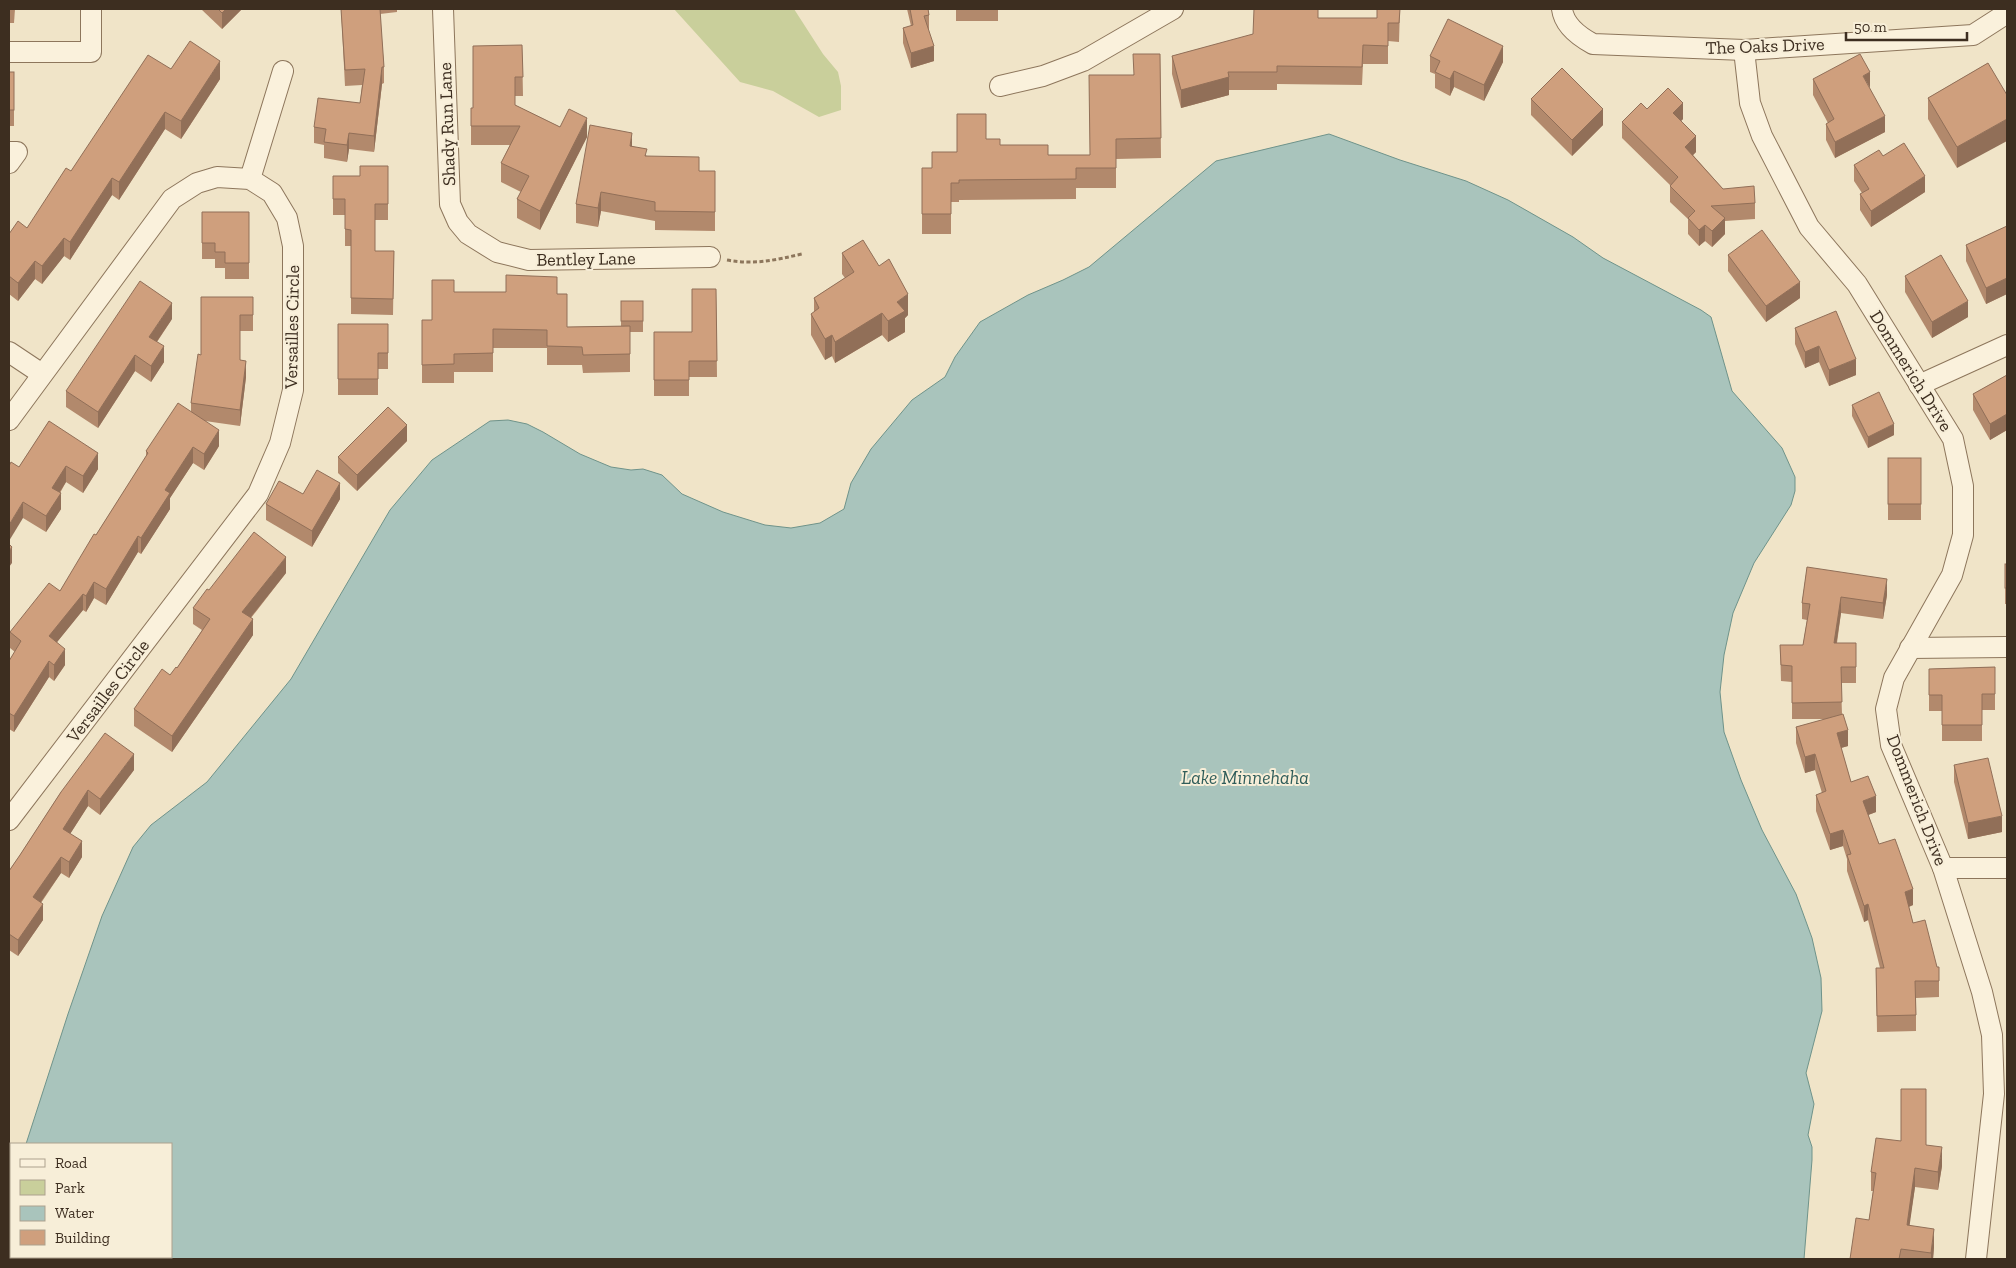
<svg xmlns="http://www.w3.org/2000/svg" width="2016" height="1268" viewBox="0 0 2016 1268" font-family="'Zilla Slab',serif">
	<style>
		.green { fill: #c9cf9b }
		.water { fill: #a9c4bc; stroke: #6f938a }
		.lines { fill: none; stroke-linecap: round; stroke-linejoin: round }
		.minor-casing { stroke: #8d765c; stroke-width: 22 }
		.path { stroke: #8d765c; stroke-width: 3; stroke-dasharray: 4 2.5; stroke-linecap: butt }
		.minor { stroke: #faf1dc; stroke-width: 20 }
		.wall { fill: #b2896c }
		.shaded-wall { fill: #916f58 }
		.building { fill: #cf9f7d; stroke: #916f58 }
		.labels { text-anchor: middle; stroke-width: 4; stroke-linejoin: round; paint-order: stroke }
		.street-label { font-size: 18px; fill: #3d2e20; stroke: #f7eed8 }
		.water-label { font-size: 19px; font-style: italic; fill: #2f5d5a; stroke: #f7eed8 }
	</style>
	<rect width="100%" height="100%" fill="#f0e4c8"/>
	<!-- green -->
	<path class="green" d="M674,9h120l29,45 15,18 3,14v24l-22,7 -46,-26 -33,-9z"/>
	<!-- water -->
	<path class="water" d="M1329,134l71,26 66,21 42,19 65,37 30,21 98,52 10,7 21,74 50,57 13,29v14l-4,14 -37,58 -21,50 -9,42 -4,37 4,40 17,48 21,50 34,64 16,44 9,40 1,33 -16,62 8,31 -6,31 4,12v13l-8,99h-1795v-59l2,-8v65h160v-113h-145l42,-130 34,-98 31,-69 18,-22 56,-43 84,-103 99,-169 42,-50 58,-39 18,-1 19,4 16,8 37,22 31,13 20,3 12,-1 19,6 20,19 41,18 42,13 26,3 29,-5 24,-14 7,-26 20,-34 41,-49 33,-23 10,-20 25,-35 48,-27 35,-15 26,-13 127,-106z"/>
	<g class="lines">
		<!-- minor casing -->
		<g class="minor-casing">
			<g id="minor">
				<path d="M443,9l7,195 8,18 10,12 29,18 32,8 181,-3"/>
				<path d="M1562,9c2,16 18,28 31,35l151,6 229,-15 28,-18 5,-8"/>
				<path d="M1744,50l6,53 12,33 47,91 48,57 96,155 10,47v49l-11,40 -58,103 -8,31 5,36 52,123 39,124 10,43 2,59 -18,165"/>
				<path d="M9,52h82v-43"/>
				<path d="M1000,86l43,-10 40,-15 90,-52"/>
				<path d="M9,152h8l-8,11"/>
				<path d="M250,179l33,-108"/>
				<path d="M9,352l33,22"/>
				<path d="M1919,385l88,-40"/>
				<path d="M9,420l163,-221 25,-16 20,-6 33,2 22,14 15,25 6,28v144l-13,53 -22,51 -249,326"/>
				<path d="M1910,648l97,-1"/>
				<path d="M1943,868h64"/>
			</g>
		</g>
		<!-- path -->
		<path class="path" d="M727,260c28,5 48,0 75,-6"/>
		<!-- minor -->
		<use href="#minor" class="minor"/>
	</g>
	<!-- wall -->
	<g class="wall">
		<path d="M9,9h6l-1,14h-5z"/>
		<path d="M201,9h41l-20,20z"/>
		<rect x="262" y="9" width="65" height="1"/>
		<path d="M341,9h56v3l-17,2 4,53v16l-2,1 -8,68 -25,-3 -2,13 -23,-4v-13l-10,-2v-16l46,-24 2,-18 -17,1z"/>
		<path d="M907,9h21l1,6v15h-1l6,31 -23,7 -8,-25v-15l8,-2z"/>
		<rect x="956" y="9" width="42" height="12"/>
		<path d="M1400,9l-1,33 -11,-1v23h-25l-1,21 -85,-1v6h-48v5l-48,13 -9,-34v-18l146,-38h59z"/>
		<path d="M522,45l1,51h-8v9l45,22 27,10 -47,93 -23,-12v-19l4,-7 -20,-10v-19l9,-18h-39v-37h2z"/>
		<path d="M1160,54l1,104 -45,1v29h-40v11l-117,1v2h-8v32h-29v-66h10l25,-16 29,-13 14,6 48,10h42l43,-80z"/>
		<path d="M1430,56l73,6 -19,39 -30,-14 -4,9 -15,-8v-14l-5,-2z"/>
		<path d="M1988,63l-31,105 -29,-49v-21z"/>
		<path d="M171,69l49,10 -39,60 -16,-10 -46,71 -7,-5 -42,65 -6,-4 -22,28 -7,-5 -17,22 -9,-7v-60l18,-6 44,-57z"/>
		<rect x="9" y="72" width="5" height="54"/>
		<path d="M1813,79l57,10 15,43 -50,26 -9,-18v-16l2,-1 -15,-28z"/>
		<path d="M1531,99l72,26 -31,31 -41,-41z"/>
		<path d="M1647,109l36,10 -2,2 15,31 -3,3 30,34 32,14v16l-30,2v13l-13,13 -7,-6 -6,5 -11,-12v-15l-18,-17v-17l-48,-47v-16z"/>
		<path d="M632,146l15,10 52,15h16v60l-60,-1v-9l-54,-10 -3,16 -22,-4v-19z"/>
		<path d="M1883,156l42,36 -54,35 -11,-17v-16l2,-1 -8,-12v-16z"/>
		<path d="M388,166v54h-13v31h19l-1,64 -42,-1v-68h-6v-31h-12v-39h27z"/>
		<path d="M202,212h47v67h-24v-11h-10v-9h-13z"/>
		<path d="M2007,226v68l-21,10 -20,-43v-16z"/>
		<path d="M842,253l66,62 -3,3v14l-17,10 -6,-7 -47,28 -3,-7 -7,4 -14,-25v-21l3,-2v-14l31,-20 -3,-4z"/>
		<path d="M1728,255l72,43 -34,24 -38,-51z"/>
		<path d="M1905,276l63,41 -36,21 -27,-46z"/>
		<path d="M716,289l1,88h-28v19h-35v-64h38z"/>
		<path d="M454,292l103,2 10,33 54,-1v-25h22v31h-13v40l-47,1 -1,-8h-35v-17h-54v24h-39v11h-32v-63h10z"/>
		<path d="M253,297v34h-13v29l6,17 -6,49 -35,-5 14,25 -15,24 -11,-7 -23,35v11l-29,45 -3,-2 -32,53 -12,-7 -8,14 -3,-2 -26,32 8,23 -11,16 -5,-4 -35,55 -5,-3v-68l6,-9 -5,-4v-16l50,-41 86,-134v-6l45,-39v-9l10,-48z"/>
		<path d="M172,319l-15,23 7,20 -13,20 -16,-11 -37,57 -32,-21v-16z"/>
		<path d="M338,324h50v45h-10v26h-40z"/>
		<path d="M1795,328l61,47 -27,11 -10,-24 -14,6 -10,-24z"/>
		<path d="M2007,375v55l-17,10 -17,-30v-16z"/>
		<path d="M1852,405l42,30 -26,13 -16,-32z"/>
		<path d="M49,421l49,48 -15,24 -17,-11 -6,11 1,16 -15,23 -23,-14 -4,-51z"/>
		<path d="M407,441l-50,50 -19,-18v-16z"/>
		<rect x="1888" y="458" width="33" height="62"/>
		<path d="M303,494l37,5 -28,48 -46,-27v-16z"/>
		<rect x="2005" y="564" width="2" height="40"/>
		<path d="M1807,567l80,28 -4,24 -42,-6 -4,30 19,24v16h-15l1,31 6,32 -7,2 10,34 25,30 -8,3 11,29 34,61 -4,2 4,16 24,44h2v30l-23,1v33l-39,1 -1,-64h4l-12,-48 -4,2 -17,-51v-12l-4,-13 -13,4 -14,-39v-16l6,-2 -7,-23 -10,3 -9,-30v-16l30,-8h-34v-37l-11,-1 -1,-36h23l4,-25 -5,-1v-16z"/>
		<path d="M286,573l-35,45 2,17 -81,117 -38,-26v-17l43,-41 25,-38 -9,-6v-16l16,-18z"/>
		<path d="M1995,667v43h-13v31h-40v-30h-13v-42z"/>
		<path d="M1954,765l48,67 -34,7 -14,-57z"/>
		<path d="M134,770l-34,45 -12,-9 -18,28 12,23 -13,21 -8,-5 -20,30 2,17 -25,36 -9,-6v-79l11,-16 41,-63z"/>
		<path d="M1926,1145l16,21 -4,24 -23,-3 -6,38 25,22 -1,12h-83l19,-39 4,-29h-2v-19z"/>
	</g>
	<!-- shaded-wall -->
	<g class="shaded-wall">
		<path d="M226,9h16l-20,20v-16z"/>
		<path d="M934,46v15l-23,7v-15z"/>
		<path d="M1503,46v16l-19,39v-16z"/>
		<path d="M220,61v18l-39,60v-18z"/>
		<path d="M382,67v17l-8,68v-16z"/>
		<path d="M1454,71v16l-4,9v-17z"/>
		<path d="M1870,72v16l-7,-12z"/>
		<path d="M1229,77v18l-48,13v-18z"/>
		<path d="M1683,103v16l-10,10v-16z"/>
		<path d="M1603,109v16l-31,31v-16z"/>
		<path d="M165,112v17l-46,71v-18z"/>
		<path d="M1885,116v16l-50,26v-16z"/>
		<path d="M587,118v19l-47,93v-19z"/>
		<path d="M2007,119v22l-50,27v-21z"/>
		<path d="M349,133v16l-2,13v-17z"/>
		<path d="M632,133v19l-2,-6z"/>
		<path d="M1696,136v16l-11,11v-16z"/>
		<path d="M1925,176v16l-54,35v-16z"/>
		<path d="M112,178v17l-42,65v-18z"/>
		<path d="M601,192v19l-3,16v-19z"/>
		<path d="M1725,218v16l-13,13v-16z"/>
		<path d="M1705,225v16l-6,5v-16z"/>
		<path d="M64,238v18l-22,28v-18z"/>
		<path d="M35,261v18l-17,22v-18z"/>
		<path d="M2007,278v16l-21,10v-16z"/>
		<path d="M1800,282v16l-34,24v-16z"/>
		<path d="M908,294v21l-3,3v14l-17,10v-21l9,-19z"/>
		<path d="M1968,301v16l-36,21v-16z"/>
		<path d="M172,303v16l-23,34v-16z"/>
		<path d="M882,313v22l-47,28v-21z"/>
		<path d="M832,335v21l-7,4v-21z"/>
		<path d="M164,346v16l-13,20v-16z"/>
		<path d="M1819,346v16l-14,6v-16z"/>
		<path d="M135,355v16l-37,57v-16z"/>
		<path d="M1856,359v16l-27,11v-16z"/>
		<path d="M246,361v16l-6,49v-16z"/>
		<path d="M2007,414v16l-17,10v-16z"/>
		<path d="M1894,424v11l-26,13v-11z"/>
		<path d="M407,425v16l-50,50v-16z"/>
		<path d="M219,430v16l-15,24v-16z"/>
		<path d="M193,447v16l-23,35v11l-29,45v-16l24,-48z"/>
		<path d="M98,453v16l-15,24v-17z"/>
		<path d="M66,466v16l-14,22v-16z"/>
		<path d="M340,483v16l-28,48v-16z"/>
		<path d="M61,493v16l-15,23v-16z"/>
		<path d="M23,502v16l-14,23v-16z"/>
		<path d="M138,536v16l-32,53v-16z"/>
		<path d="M12,547v16l-3,4v-16z"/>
		<path d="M286,557v16l-44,55v-16z"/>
		<path d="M1887,579v16l-4,24v-16z"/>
		<path d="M94,582v16l-8,14v-16z"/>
		<path d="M83,594v16l-34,42v-16z"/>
		<path d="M1841,597v16l-7,46v-16z"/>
		<path d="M253,619v16l-81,117v-16z"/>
		<path d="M65,649v16l-11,16v-16z"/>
		<path d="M49,661v16l-35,55v-16z"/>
		<path d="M1848,730v16l-11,3v-16z"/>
		<path d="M134,754v16l-34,45v-16z"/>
		<path d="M1815,754v16l-10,3v-16z"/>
		<path d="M88,790v16l-25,39v-16z"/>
		<path d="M1876,796v16l-13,5v-16z"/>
		<path d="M2002,816v16l-34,7v-16z"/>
		<path d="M1843,830v16l-13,4v-16z"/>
		<path d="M82,841v16l-13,21v-16z"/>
		<path d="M61,857v16l-28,40v-16z"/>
		<path d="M1913,889v16l-8,3v-16z"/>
		<path d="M43,904v16l-25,36v-16z"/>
		<path d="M1868,904v16l-4,2v-16z"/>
		<path d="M1942,1147v19l-4,24v-18z"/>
		<path d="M1915,1168v19l-8,57v-19z"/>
		<path d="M1934,1229v18l-1,12h-2v-6z"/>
	</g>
	<!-- building -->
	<g class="building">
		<path d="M218,9h8l-4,4z"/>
		<path d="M341,9h39l4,58h-2l-8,69 -25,-3 -2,12 -23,-3 2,-13 -12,-2 4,-29 42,5 5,-34 -20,1z"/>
		<path d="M910,9h18l1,6 -5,1 10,30 -23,7 -8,-25 10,-3z"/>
		<path d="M1254,9h64v9h59v-9h23l-1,14h-11v23l-25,-1 -1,22 -85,-1v6h-49l1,5 -48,13 -9,-34 81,-22z"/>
		<path d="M1448,19l55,27 -19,39 -30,-14 -4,8 -15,-7 5,-11 -10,-5z"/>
		<path d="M190,41l30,20 -39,60 -16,-9 -46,70 -7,-4 -42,64 -6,-4 -22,28 -7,-5 -17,22 -9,-7v-42l9,-13 9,7 39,-60 5,3 77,-116 23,14z"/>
		<path d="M522,45l1,32h-8v28l45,22 9,-18 18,9 -47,93 -23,-12 12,-23 -28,-13 19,-37h-49v-18h2v-62z"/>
		<path d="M1133,54h27l1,84 -45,1v29h-40v11l-117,1v3h-8v31h-29v-46h10v-16h25v-38h29v25h14v6h48v10h42l-1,-80h45z"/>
		<path d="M1860,54l10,18 -7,4 22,40 -50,26 -9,-18 8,-5 -21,-40z"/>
		<path d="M1988,63l19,32v24l-50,28 -29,-49z"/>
		<path d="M1562,68l41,41 -31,31 -41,-41z"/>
		<rect x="9" y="72" width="5" height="38"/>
		<path d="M1668,88l15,15 -10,10 23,23 -11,11 38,42 31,-3 1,17 -44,3 14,12 -13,13 -7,-6 -6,5 -11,-12 7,-7 -25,-25 8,-9 -56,-55 19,-19 6,6z"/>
		<path d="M590,125l42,8 -2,13 17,3 -2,7 54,1v14h16v41l-60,-1v-9l-54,-10 -3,16 -22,-4z"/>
		<path d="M1904,143l21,33 -54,35 -11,-17 9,-5 -15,-24 25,-15 4,6z"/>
		<path d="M360,166h28v38h-13v47h19l-1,48 -42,-1v-68l-6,-1v-30h-12v-23h27z"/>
		<path d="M202,212h47v51h-24v-11h-10v-9h-13z"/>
		<path d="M2007,226v52l-21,10 -20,-43z"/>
		<path d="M1762,230l38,52 -34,24 -38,-51z"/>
		<path d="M863,240l16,26 10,-7 19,35 -11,8 8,9 -17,10 -6,-8 -47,29 -3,-7 -7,4 -14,-25 8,-6 -5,-10 40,-26 -12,-19z"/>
		<path d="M1941,255l27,46 -36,21 -27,-46z"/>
		<path d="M506,275l51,2v17h10v33l63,-1v28l-47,1 -1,-8 -35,-1v-16l-54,-1v24l-39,1v10l-32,1v-45h10v-40h22v12h52z"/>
		<path d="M140,281l32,22 -23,34 15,9 -13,20 -16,-11 -37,57 -32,-21z"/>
		<path d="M692,289h24l1,72h-28v19h-35v-48h38z"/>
		<path d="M201,297h52v18h-13v45l6,1 -6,49 -49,-7 7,-49 3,1z"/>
		<rect x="621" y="301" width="22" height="20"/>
		<path d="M1836,311l20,48 -27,11 -10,-24 -14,6 -10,-24z"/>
		<path d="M338,324h50v29h-10v26h-40z"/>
		<path d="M2007,375v39l-17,10 -17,-30z"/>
		<path d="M1879,392l15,32 -26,13 -16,-32z"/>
		<path d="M178,403l41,27 -15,24 -11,-7 -28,43 5,3 -29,45 -3,-2 -32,53 -12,-7 -8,14 -3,-2 -34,42 16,13 -11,16 -5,-4 -35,55 -5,-3v-52l12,-20 -11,-9 39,-49 11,8 34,-57 2,1 52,-82 -2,-2z"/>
		<path d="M388,407l19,18 -50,50 -19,-18z"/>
		<path d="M49,421l49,32 -15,23 -17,-10 -14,22 9,5 -15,23 -23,-14 -14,23v-59l2,-4 8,5z"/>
		<rect x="1888" y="458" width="33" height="46"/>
		<path d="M317,470l23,13 -28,48 -46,-27 13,-23 24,13z"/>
		<path d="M254,532l32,25 -44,55 11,7 -81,117 -38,-27 28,-40 8,6 6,-8 1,1 33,-49 -17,-11 14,-19 2,1z"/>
		<path d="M9,544l3,3 -3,4z"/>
		<rect x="2005" y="564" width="2" height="24"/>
		<path d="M1807,567l80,12 -4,24 -42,-6 -7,46h22v24h-15l1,35 -50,1v-37l-11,-1 -1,-20h23l7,-41 -8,-1z"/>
		<path d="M1995,667v27h-13v31h-40v-30h-13v-26z"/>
		<path d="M1843,714l5,16 -11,3 14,49 17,-6 8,20 -13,5 16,43 16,-5 18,50 -8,3 8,31 12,-3 12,47h2v14h-24l1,34 -39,1 -1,-48h8l-16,-64 -4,2 -17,-51 4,-1 -8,-24 -13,4 -14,-39 10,-4 -11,-37 -10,3 -9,-30z"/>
		<path d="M105,733l29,21 -34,45 -12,-9 -25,39 19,12 -13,21 -8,-5 -28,40 10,7 -25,36 -9,-6v-63l11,-16 41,-63z"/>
		<path d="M1988,758l14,58 -34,7 -14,-58z"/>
		<path d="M1901,1089h25v56l16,2 -4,25 -23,-4 -8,57 27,4 -3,24 -30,-4 -2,10h-49l6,-41 13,2 7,-47 -5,-1 5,-34 25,3z"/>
	</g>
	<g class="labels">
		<!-- street labels -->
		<g class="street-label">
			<text transform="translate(1765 46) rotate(-2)" y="6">The Oaks Drive</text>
			<text transform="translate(447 124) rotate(-92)" y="6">Shady Run Lane</text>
			<text transform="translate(586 259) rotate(-1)" y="6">Bentley Lane</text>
			<text transform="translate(292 327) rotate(-89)" y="6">Versailles Circle</text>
			<text transform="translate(1911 371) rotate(58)" y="6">Dommerich Drive</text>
			<text transform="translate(108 691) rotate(-53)" y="6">Versailles Circle</text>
			<text transform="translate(1917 800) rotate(69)" y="6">Dommerich Drive</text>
		</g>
		<!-- water labels -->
		<g class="water-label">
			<text x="1245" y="784">Lake Minnehaha</text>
		</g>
	</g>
	<!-- border -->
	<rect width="2016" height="1268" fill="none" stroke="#3d2e20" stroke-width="20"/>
	<!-- legend -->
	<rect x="10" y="1143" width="162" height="115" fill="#f7eed8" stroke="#ada18e"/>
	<rect x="20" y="1159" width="25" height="8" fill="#faf1dc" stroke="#ada18e"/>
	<text x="55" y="1168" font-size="15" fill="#3d2e20">Road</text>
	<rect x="20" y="1180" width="25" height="15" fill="#c9cf9b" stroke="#ada18e"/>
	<text x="55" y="1193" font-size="15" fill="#3d2e20">Park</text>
	<rect x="20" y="1206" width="25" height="15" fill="#a9c4bc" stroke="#ada18e"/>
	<text x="55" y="1218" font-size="15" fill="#3d2e20">Water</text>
	<rect x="20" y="1230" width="25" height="15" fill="#cf9f7d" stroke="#ada18e"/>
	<text x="55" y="1243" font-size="15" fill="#3d2e20">Building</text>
	<!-- scale -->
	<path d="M1846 32v8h121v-8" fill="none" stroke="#3d2e20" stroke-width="2.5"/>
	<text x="1854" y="32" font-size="15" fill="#3d2e20" stroke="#f7eed8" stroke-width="4" paint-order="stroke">50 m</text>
</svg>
